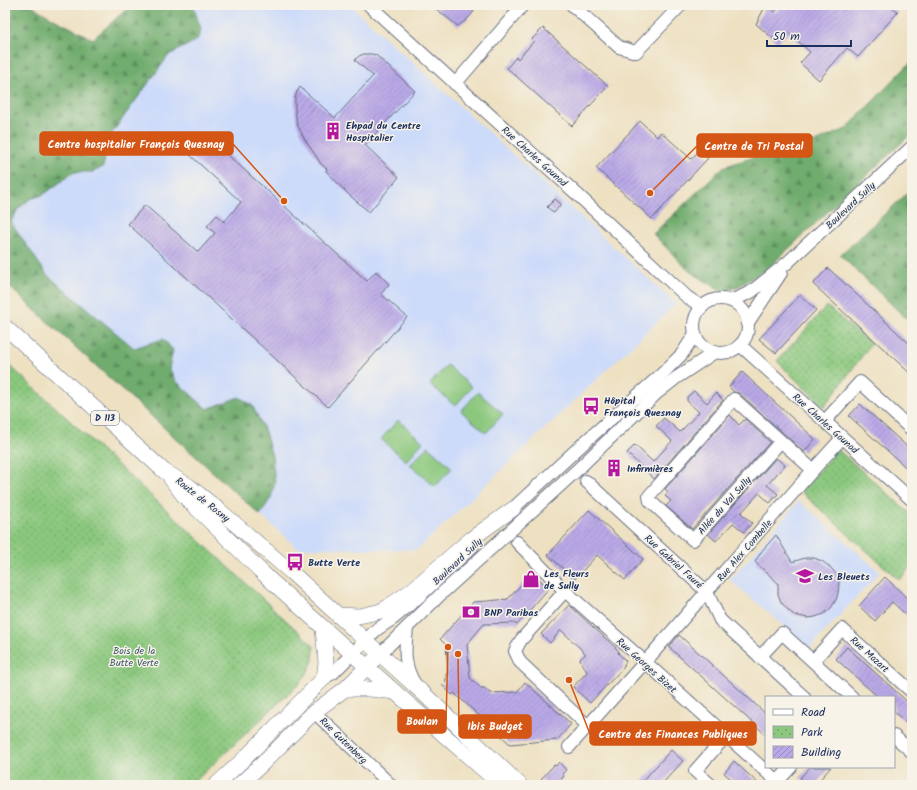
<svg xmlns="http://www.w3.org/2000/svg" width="917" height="790" viewBox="0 0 917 790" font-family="Kalam,sans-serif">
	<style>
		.built { fill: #cddbfa }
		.grass { fill: #8bc87e; stroke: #537c6e }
		.forest { fill: url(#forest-firs); stroke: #466e66 }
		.park { fill: url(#park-dots); stroke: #537c6e }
		.building { fill: url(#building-hatch) }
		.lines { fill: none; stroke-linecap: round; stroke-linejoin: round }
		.minor-casing { stroke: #656d81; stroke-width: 14 }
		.major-casing { stroke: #656d81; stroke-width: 16 }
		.minor { stroke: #fff; stroke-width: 12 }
		.major { stroke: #fff; stroke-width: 15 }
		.labels { text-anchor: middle; stroke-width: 3; stroke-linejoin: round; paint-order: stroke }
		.shield { fill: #f7f3e8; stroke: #5d6a87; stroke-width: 1 }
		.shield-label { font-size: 9px; font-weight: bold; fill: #1b2f5e }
		.poi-label { font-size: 10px; font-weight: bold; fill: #1b2f5e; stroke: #f7f3e8; text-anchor: start }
		.street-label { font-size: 10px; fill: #1b2f5e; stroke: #f7f3e8 }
		.park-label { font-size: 10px; fill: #375566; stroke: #f7f3e8 }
		.leader { fill: none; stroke: #d45514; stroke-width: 1.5 }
		.callout-dot { fill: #d45514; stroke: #f7f3e8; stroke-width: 1.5 }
		.callout { fill: #d45514; stroke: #d45514; stroke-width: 1.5 }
		.callout-label { font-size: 11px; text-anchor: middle; font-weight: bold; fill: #fff }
	</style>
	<defs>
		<pattern id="forest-firs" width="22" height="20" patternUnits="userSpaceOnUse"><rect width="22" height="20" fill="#70ac6d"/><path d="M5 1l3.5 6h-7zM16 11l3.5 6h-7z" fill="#5b8c5d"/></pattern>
		<pattern id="park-dots" width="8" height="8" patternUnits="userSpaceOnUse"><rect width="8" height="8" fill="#8bc87e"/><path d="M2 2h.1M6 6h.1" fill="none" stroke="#71a36a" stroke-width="1.8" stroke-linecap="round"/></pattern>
		<pattern id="building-hatch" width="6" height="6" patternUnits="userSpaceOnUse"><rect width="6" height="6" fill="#baa9e7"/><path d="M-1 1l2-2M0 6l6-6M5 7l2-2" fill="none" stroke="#968abe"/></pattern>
	</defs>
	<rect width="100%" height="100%" fill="#f7f3e8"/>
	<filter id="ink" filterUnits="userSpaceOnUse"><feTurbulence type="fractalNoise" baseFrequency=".025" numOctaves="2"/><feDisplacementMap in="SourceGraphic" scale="8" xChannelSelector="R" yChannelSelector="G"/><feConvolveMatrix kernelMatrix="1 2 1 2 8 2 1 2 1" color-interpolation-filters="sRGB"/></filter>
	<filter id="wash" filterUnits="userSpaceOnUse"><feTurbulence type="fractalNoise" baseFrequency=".012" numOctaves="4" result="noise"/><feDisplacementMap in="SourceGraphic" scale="16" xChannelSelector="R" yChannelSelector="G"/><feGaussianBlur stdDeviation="0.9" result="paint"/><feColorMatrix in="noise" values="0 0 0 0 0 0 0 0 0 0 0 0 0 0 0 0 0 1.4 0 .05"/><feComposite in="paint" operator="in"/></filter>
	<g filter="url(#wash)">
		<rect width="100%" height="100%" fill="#eee1c2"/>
		<!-- built -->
		<g class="built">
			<path d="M131,5h219l326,299 -259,246 -120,-2 -292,-265v-163z"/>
			<path d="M799,501l81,71 -70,76 -80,-68z"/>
		</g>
		<!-- grass -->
		<g class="grass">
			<path d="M447,365l25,22 -17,19 -25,-22z"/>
			<path d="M478,392l25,22 -17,19 -25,-22z"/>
			<path d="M398,420l25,22 -17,19 -25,-22z"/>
			<path d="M428,446l24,22 -17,19 -25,-22z"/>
		</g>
		<!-- forest -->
		<g class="forest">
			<path d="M5,5h25l24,14 39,20 38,-34h62l8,24 -4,11 -28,15 -60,82 -6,30 -10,5h-19l-31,23 -13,4 -12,10 -7,13 36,53 87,73 29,-9 10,11 -4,18 7,13 31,28 32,-12 13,8 12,24 8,27 3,26 -4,16 -11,17 -255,-232z"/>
			<path d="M912,61v72l-146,137 -31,18 -13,3 -33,-20 -36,-37 70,-67 61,-20 31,-5 31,-13z"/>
			<path d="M912,189v135l-72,-69z"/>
		</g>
		<!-- park -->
		<g class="park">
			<path d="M827,306l44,38 -47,63 -47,-46z"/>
			<path d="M5,361l309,285 -1,15 -9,18 -113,106h-186z"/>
			<path d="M837,449l75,66v51l-13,14 -98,-88z"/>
		</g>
		<g id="blocks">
			<!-- building -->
			<g class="building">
				<path d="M431,5h46l-5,9 -7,7 -7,5z"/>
				<path d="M766,5l9,7 7,-7h108l8,7 -40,45 -11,-9 -28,32 -19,-17 10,-11 -21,-19 -12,9 -21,-18z"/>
				<path d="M543,28l65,58 -36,40 -65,-58 9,-11 2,2 16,-18 -2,-2z"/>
				<path d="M364,54h8l4,1 39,36 -50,54 34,32 -30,35 -21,-18 -22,-23 1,-2 -6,-5 -17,-26 -7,-14 -2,-14v-12l2,-6 3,-5 35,31 38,-42 -18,-16 4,-4z"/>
				<path d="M640,121l17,16 4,-5 30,27 8,-8 9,7 -56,61 -56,-51z"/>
				<path d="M207,136l160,145 9,-10 13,13 -8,10 26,23 -79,90 -200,-183 17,-19 53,47 17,-19 -8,-7 10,-11 7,7 17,-20 -51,-47z"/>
				<path d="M555,199l6,5 -7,9 -7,-6z"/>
				<path d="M828,268l84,78v29l-99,-91z"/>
				<path d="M800,295l16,15 -40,43 -17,-14z"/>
				<path d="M742,372l73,67 -11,13 -65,-59 -5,-1 -5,-5z"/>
				<path d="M694,391l13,12 9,-10 7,7 -69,79 -27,-26 8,-8 18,17 19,-21 -16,-15 8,-8 16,14 19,-20 -12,-11v-4z"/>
				<path d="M860,404l52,47v22l-63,-57z"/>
				<path d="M730,415l9,10 6,-6 25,23 -78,87 -26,-23 5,-5 -6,-5 3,-4 -3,-3z"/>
				<path d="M776,458l9,7 -18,20 11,9 -8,9 -11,-10 -18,20 11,10 -8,9 -11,-9 -17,18 -8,-7z"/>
				<path d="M589,510l54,49 -18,21 -28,-25 -22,24 -27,-24z"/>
				<path d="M776,535l16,27 13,-4h9l8,3 9,7 6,7 2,8 -1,10 -2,7 -5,8 -7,6 -9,3 -7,1 -14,-3 -6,-5 -7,-8 -3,-8v-11l-23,-21 6,-10z"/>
				<path d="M532,573l17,15 -32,37 -3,-2 -30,1 -11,13 -6,7 3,34 12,11 1,-2 7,6 27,-1 8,-10 46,42 -14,16 -47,4 -48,-44 -8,-7 -2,2 -10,-10 4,-4v-7h2l-2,-29 -6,-6 33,-37 15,-1 20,-2z"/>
				<path d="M885,577l27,26v17l-20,-18 -17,19 -16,-15z"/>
				<path d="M569,605l47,43 3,4 -1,1 8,8 -2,4v2l-34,36 -17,-16 14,-15 -7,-13 6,-5 -25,-24 -11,13 -9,-9z"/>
				<path d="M679,635l87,79v21l-97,-88z"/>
				<path d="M847,647l65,59v22l-18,-16v-15h-16l-42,-38z"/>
				<path d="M671,750l12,11 -22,24h-22z"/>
				<path d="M734,761l26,24h-22l-14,-12z"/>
				<path d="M559,762l7,8 -4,4 2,2 -8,9h-9l-6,-6 13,-14 2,1z"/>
				<path d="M810,767h21l-16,18h-7l-8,-7z"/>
			</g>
		</g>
	</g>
	<g filter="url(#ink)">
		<use href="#blocks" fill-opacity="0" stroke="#656d81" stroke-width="1"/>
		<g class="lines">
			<!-- minor casing -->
			<g class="minor-casing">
				<g id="minor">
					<path d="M369,5l210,191 108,101 15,10"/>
					<path d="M572,5l47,42 17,5 45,-47"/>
					<path d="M455,84l68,-79"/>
					<circle cx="721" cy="326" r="27"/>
					<path d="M731,301l20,-9 36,-29 125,-116"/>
					<path d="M747,324l34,-51"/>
					<path d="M740,345l172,155"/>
					<path d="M825,421l35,-39 52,48"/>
					<path d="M781,441l-88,99 -43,-39 -1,-5 85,-97 79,71"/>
					<path d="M586,481l121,111 5,11 8,17 84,77"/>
					<path d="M506,515l81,-75 76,-67 19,-19 13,-20"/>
					<path d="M517,542l48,49 88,78 128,116"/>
					<path d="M565,591l-44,49 -6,11 5,11 68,64"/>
					<path d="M407,628c-2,20 -4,38 8,56"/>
					<path d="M380,654l61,-60 135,-123 81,-78 19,-15 39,-26"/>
					<path d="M760,657l22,-24 70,64"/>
					<path d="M813,661l29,-32 70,63"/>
					<path d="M324,678l9,-5 43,-43 18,-12 26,-22 52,-49"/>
					<path d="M314,712l77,73"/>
					<path d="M894,736l18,16"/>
					<path d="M569,747l84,-94 160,-183 29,-32"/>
					<path d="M777,782l14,-15"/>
					<path d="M711,785l-16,-14 31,-35"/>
				</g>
			</g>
			<!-- major casing -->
			<g class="major-casing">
				<g id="major">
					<path d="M5,327l159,144 25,15 31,25 71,61 47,43 42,39 44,40 96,91"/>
					<path d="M171,479l13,17 85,83 126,113 106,93"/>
					<path d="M338,615l21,1 14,-3 8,-2 7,-4 23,-16 60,-52 42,-30"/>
					<path d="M345,689h25l25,3"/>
					<path d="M216,785l30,-28 78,-79 2,-15 -3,-35"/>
					<path d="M239,785l22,-20 53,-53 31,-23 28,-28"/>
				</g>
			</g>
			<!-- minor -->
			<use href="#minor" class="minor"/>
			<!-- major -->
			<use href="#major" class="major"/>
		</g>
	</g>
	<!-- icons -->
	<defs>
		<g id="building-bare" transform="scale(1.38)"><path d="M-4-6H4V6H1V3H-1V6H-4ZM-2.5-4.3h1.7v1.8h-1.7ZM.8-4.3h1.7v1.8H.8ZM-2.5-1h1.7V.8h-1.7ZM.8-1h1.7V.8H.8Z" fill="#b5179e" stroke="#f7f3e8" stroke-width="2.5" paint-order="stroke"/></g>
		<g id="bus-bare" transform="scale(1.38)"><path d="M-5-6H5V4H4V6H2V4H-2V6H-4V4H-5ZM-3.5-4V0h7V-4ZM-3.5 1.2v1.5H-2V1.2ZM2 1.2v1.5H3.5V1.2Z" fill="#b5179e" stroke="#f7f3e8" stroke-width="2.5" paint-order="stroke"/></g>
		<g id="school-bare" transform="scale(1.38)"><path d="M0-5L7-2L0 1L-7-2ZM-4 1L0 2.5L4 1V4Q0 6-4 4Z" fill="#b5179e" stroke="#f7f3e8" stroke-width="2.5" paint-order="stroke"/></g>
		<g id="shop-bare" transform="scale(1.38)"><path d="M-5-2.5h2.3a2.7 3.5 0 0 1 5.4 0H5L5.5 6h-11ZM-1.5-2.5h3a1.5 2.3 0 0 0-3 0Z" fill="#b5179e" stroke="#f7f3e8" stroke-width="2.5" paint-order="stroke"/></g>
		<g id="bank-bare" transform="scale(1.38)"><path d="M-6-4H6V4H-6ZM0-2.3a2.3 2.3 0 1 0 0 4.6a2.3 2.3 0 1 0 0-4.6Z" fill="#b5179e" stroke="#f7f3e8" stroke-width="2.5" paint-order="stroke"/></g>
	</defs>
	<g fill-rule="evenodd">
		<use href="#building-bare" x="333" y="131"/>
		<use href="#bus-bare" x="591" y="406"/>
		<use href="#building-bare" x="614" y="468"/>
		<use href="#bus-bare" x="295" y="562"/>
		<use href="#school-bare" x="805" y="576"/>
		<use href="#shop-bare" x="531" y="579"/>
		<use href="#bank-bare" x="471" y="612"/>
	</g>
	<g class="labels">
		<!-- shield labels -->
		<rect class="shield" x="91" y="411" width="28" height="14" rx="3"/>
		<g class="shield-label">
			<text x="105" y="421">D 113</text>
		</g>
		<!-- poi labels -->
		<g class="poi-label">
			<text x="346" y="129">Ehpad du Centre<tspan x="346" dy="12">Hospitalier</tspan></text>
			<text x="604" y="404">Hôpital<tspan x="604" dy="12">François Quesnay</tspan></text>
			<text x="627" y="472">Infirmières</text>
			<text x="308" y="566">Butte Verte</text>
			<text x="544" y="577">Les Fleurs<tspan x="544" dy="12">de Sully</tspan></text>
			<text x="818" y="580">Les Bleuets</text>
			<text x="484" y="616">BNP Paribas</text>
		</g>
		<!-- street labels -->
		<g class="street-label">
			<text transform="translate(535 156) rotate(42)" y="4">Rue Charles Gounod</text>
			<text transform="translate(850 205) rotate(-43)" y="4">Boulevard Sully</text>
			<text transform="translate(826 423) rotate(42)" y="4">Rue Charles Gounod</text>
			<text transform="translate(203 499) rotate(38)" y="4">Route de Rosny</text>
			<text transform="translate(724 505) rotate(-48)" y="4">Allée du Val Sully</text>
			<text transform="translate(744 550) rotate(-49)" y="4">Rue Alex Combelle</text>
			<text transform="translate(457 561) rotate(-43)" y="4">Boulevard Sully</text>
			<text transform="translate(674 561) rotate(42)" y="4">Rue Gabriel Fauré</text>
			<text transform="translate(870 654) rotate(42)" y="4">Rue Mozart</text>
			<text transform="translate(647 665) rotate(42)" y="4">Rue Georges Bizet</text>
			<text transform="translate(344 740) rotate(44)" y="4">Rue Gutenberg</text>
		</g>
		<!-- park labels -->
		<g class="park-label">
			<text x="134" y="654">Bois de la<tspan x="134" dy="12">Butte Verte</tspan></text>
		</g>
	</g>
	<!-- callouts -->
	<path class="leader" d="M284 201L233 144M650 193L697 146M448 647L446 721M458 654L459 726M569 680L590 734"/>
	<g class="callout-dot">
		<circle cx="284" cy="201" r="4"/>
		<circle cx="650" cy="193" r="4"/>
		<circle cx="448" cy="647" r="4"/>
		<circle cx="458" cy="654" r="4"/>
		<circle cx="569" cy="680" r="4"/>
	</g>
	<g class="callout">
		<rect x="40" y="132" width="193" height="23" rx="4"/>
		<rect x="697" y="134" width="115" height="23" rx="4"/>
		<rect x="398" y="710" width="48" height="23" rx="4"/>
		<rect x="459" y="715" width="72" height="23" rx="4"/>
		<rect x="590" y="722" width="166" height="23" rx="4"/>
	</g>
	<g class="callout-label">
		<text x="136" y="148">Centre hospitalier François Quesnay</text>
		<text x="754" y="150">Centre de Tri Postal</text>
		<text x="422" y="725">Boulan</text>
		<text x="495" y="730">Ibis Budget</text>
		<text x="673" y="738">Centre des Finances Publiques</text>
	</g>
	<!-- margin -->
	<rect width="917" height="790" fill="none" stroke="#f7f3e8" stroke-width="20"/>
	<!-- legend -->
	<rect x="765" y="696" width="130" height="72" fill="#f7f3e8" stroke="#9fa5b1"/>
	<rect x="773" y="709" width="20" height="6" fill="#ffffff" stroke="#9fa5b1"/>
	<text x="801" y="716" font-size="12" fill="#1b2f5e">Road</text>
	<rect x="773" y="726" width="20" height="12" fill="url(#park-dots)" stroke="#9fa5b1"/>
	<text x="801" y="736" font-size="12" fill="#1b2f5e">Park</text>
	<rect x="773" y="746" width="20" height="12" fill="url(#building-hatch)" stroke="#9fa5b1"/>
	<text x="801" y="756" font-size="12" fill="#1b2f5e">Building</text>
	<!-- scale -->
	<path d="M767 40v6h84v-6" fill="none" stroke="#1b2f5e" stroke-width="2"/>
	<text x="773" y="40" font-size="12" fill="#1b2f5e" stroke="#f7f3e8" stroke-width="3" paint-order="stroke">50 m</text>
</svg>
